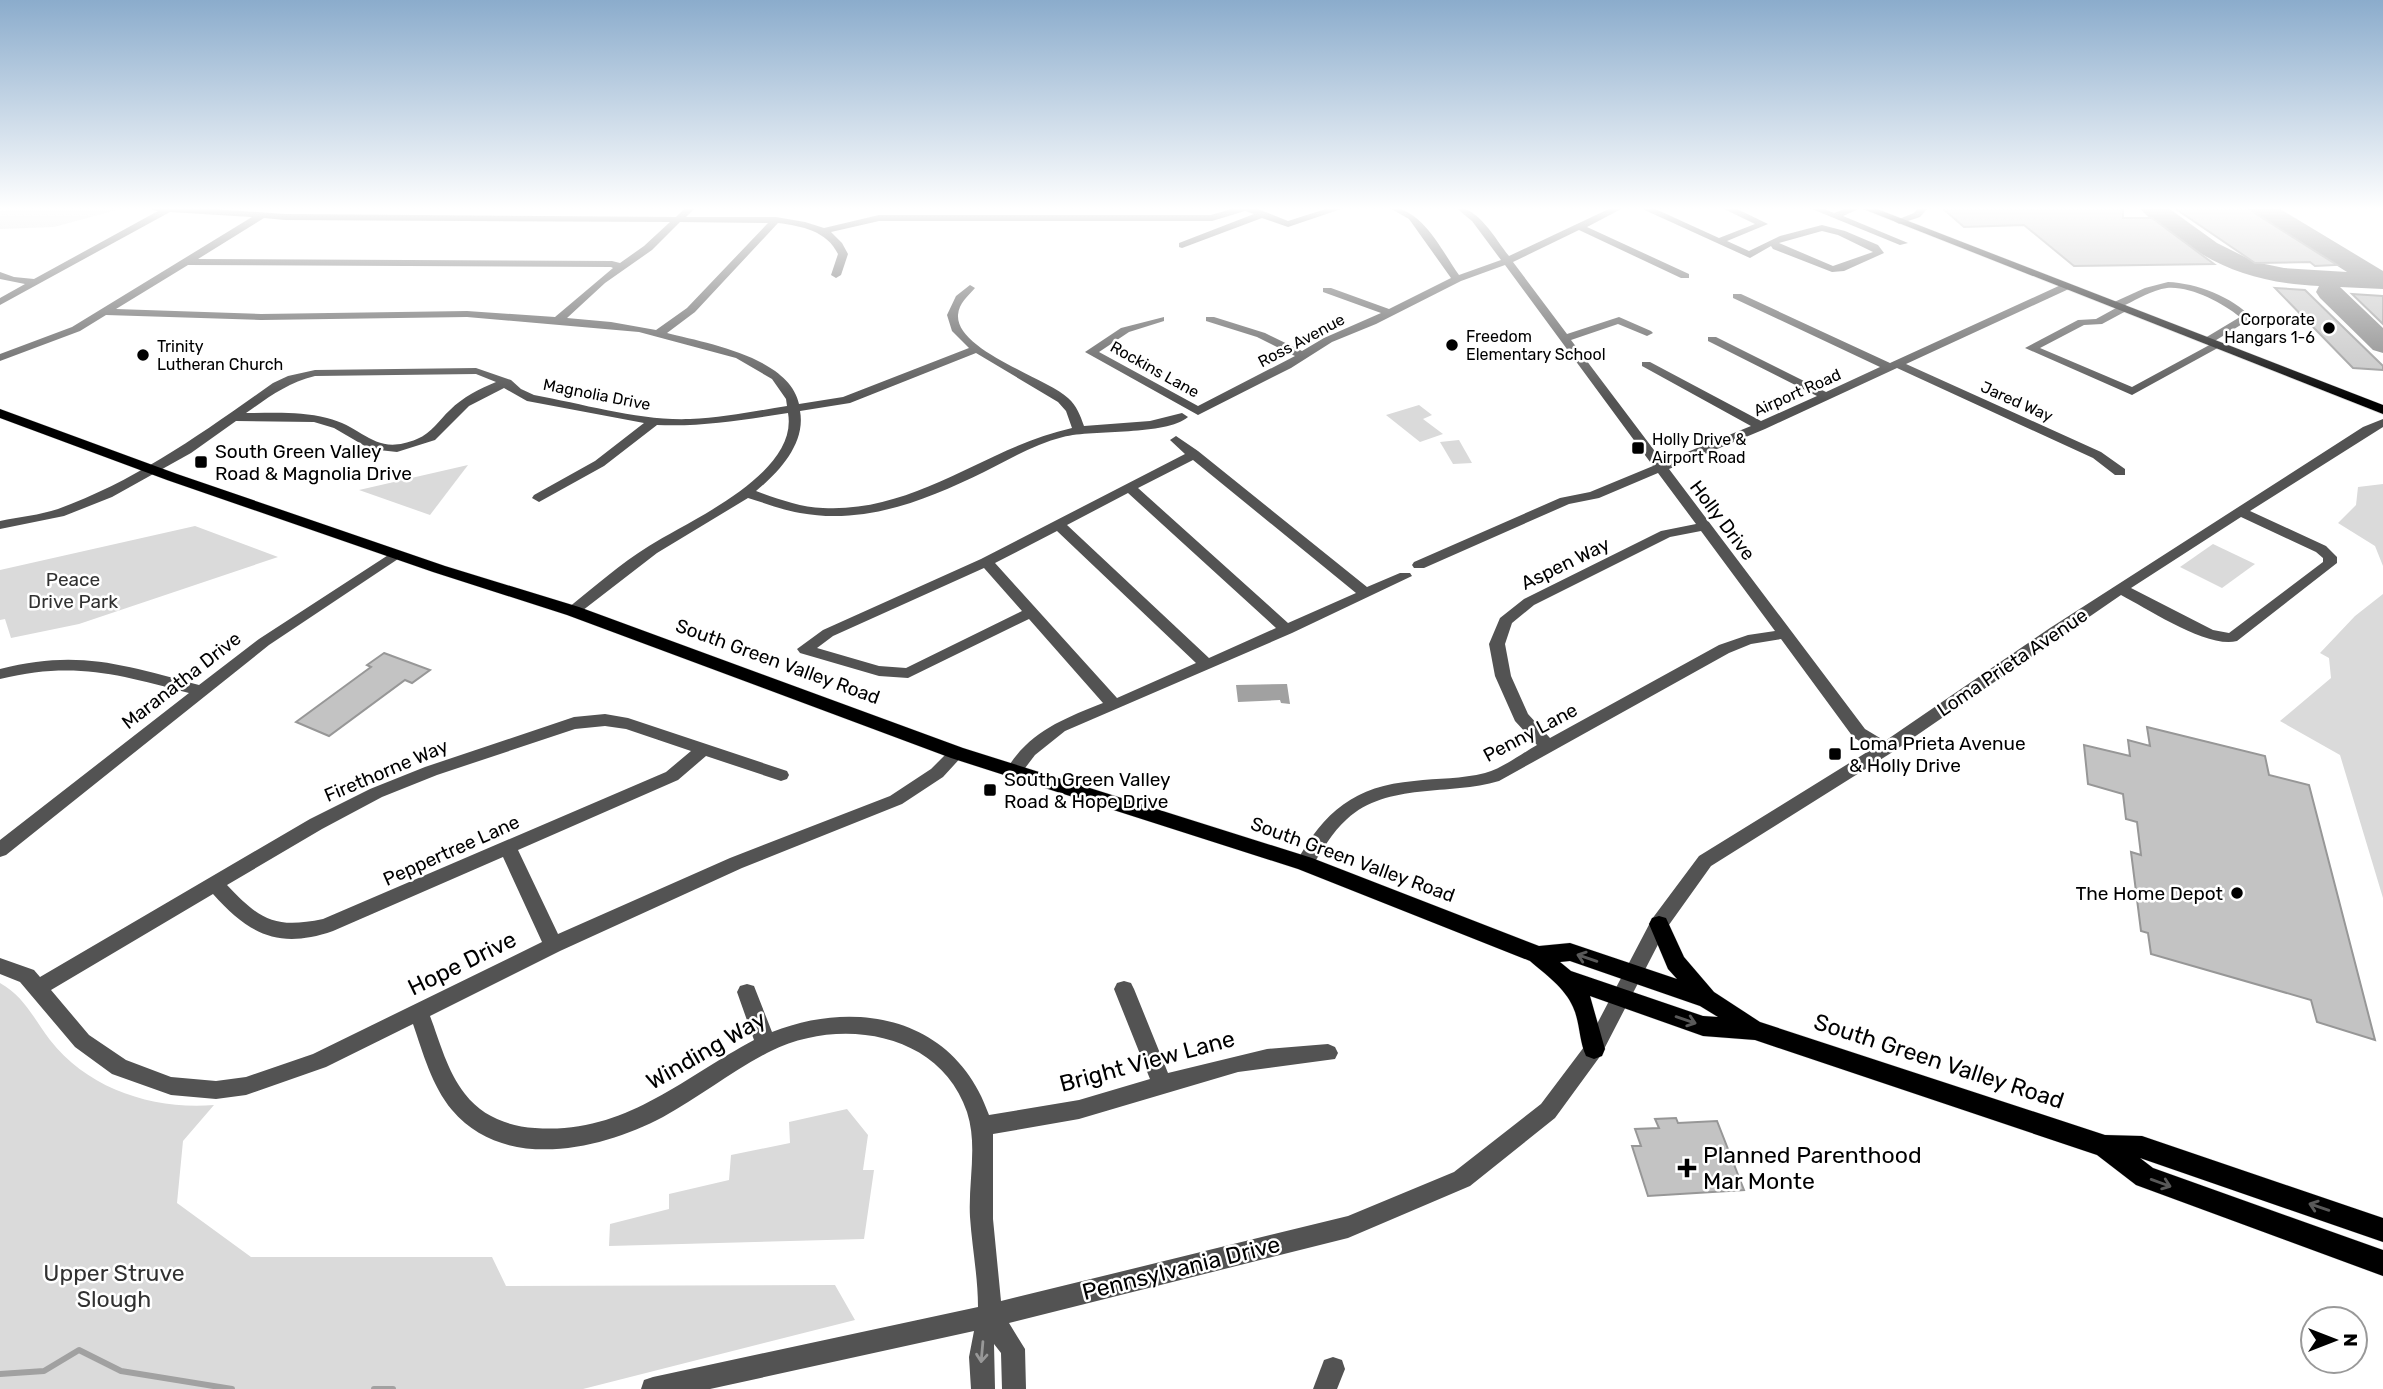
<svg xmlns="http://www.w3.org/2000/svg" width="2383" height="1389" viewBox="0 0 2383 1389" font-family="Rubik,sans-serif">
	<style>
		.green { fill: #dadada }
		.water { fill: #a1a1a1 }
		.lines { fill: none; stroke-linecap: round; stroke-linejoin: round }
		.stream { stroke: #a1a1a1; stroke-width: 6 }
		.taxiway { fill: #808080; fill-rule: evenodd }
		.building { fill: #c3c3c3; stroke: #979797; stroke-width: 2 }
		.major-casing { stroke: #dbdbdb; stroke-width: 1 }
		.minor { fill: #535353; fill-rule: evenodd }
		.major { fill: #000; fill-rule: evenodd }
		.oneway { stroke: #595959 }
		.oneway2 { stroke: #989898 }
		.poi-dot { fill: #000; stroke: #fff; stroke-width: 2.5 }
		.labels { text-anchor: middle; stroke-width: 5; stroke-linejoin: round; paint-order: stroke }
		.far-poi-label { font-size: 16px; fill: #000; stroke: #fff; text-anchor: start }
		.far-street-label { font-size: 16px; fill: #000; stroke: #fff }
		.poi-label { font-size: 19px; fill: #000; stroke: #fff; text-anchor: start }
		.street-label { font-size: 19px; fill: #000; stroke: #fff }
		.park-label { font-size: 19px; fill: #313131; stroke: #fff }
		.near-street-label { font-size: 23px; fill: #000; stroke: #fff }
		.near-poi-label { font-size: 23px; fill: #000; stroke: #fff; text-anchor: start }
		.near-park-label { font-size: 23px; fill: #313131; stroke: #fff }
	</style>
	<rect width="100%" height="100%" fill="#fff"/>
	<!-- green -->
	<g class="green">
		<path d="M47,207h76l1,1 -70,19 -54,2v-18z"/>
		<path d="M1419,405l13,10 -9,4 20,15 -23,8 -34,-27z"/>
		<path d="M1459,440l13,23 -19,1 -13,-22z"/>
		<path d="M468,465l-38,50 -71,-25z"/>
		<path d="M2383,484v82l-8,-20 -37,-23 18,-18 2,-18z"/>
		<path d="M195,526l83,31 -199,67 -68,14 -6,-19 -5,1v-50z"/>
		<path d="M2213,544l42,20 -33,24 -42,-21z"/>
		<path d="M2383,594v304l-43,-143 -60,-34 51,-43 -2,-20 -9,-5 35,-37z"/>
		<path d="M0,983c24,13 34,36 50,57 38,49 103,70 164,65l-31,36 -6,62 74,54h241l14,29 329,-1 20,35 -272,69h-583z"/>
		<path d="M847,1109l21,26 -5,35h11l-10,69 -255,7 1,-22 59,-15v-15l60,-14 2,-25 59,-12 -1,-21z"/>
	</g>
	<!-- water -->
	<path class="water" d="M1287,684l3,20 -9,-1 -1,-3 -42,2 -2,-17z"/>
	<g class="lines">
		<!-- stream -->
		<g class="stream">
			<path d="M0,1374l44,-3 35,-21 42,21 111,18"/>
			<path d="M374,1389h19"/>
		</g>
		<!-- taxiway -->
		<path class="taxiway" d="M2139,207h28l50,36 38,19 29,6 63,4 -95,-60 -4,-5h29l106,64v18l-43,-2 43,41v25l-10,-3 -53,-52 -4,-6 3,-6c-61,-3 -102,-17 -151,-55 -9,-7 -22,-14 -29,-24z"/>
	</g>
	<!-- building -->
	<g class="building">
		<path d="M1941,207h182v11h29l62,46 -140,2 -50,-41 -60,2z"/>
		<path d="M2173,207h72l92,58 -22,1 -5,-4 -55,1z"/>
		<path d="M2275,288l30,2 78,76v4l-30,-2z"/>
		<path d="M2352,294l31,2v28z"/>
		<path d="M384,653l46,17 -18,13 -7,-3 -76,56 -33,-14 75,-55 -4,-2z"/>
		<path d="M2147,727l118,29 4,19 40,10 66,255 -58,-18 -6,-22 -160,-46 -3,-21 -7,-2 -10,-79 10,3 -4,-33 -11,-3 -3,-25 -35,-10 -4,-39 46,11 -2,-16 22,6z"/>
		<path d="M1676,1118l2,5 39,-2 27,69 -96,6 -16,-50h9l-6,-17 24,-1 -4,-9z"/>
	</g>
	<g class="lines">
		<!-- major casing -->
		<g class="major-casing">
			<g id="major">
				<path d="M1858,207h14l511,198v9z"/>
				<path d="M0,409l177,65 268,92 134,41 384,141 349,110 227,88 31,-3 107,36 -9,-10 -19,-45 3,-6 7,-2 7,2 18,39 30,35 46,30 345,113 37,1 241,82v24l-243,-84 13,10 230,82v26l-247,-91 -39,-30 -342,-115 -52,-4 -113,-40 15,53 -3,7 -8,3 -8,-3c-7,-15 -6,-34 -13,-49 -8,-19 -28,-33 -43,-46l-232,-92 -347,-111 -384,-143 -134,-43 -266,-92 -167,-62zM1570,961l130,45 18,11 -15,-1 -132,-45 -11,-9z"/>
			</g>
		</g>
		<!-- minor -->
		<g class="minor">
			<path d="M140,207h44l101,7 391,3 10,-10h10l-10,10h90l29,5 19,6 55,-13h332l27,-8h15l35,14 44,-14h15l-59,20 -26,-9 -80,30 -3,-1v-4l75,-29 -9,-3 -33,10h-333l-48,11 11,11 6,11 -7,21 -5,3 -5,-3 7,-21c-11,-23 -36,-28 -60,-31l-83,89 -28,21c39,10 122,24 132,71l44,-7 126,-49 -17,-17 -5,-16 9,-19 14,-11 5,3c-7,8 -16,15 -17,27 -2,35 88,63 110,83 9,8 12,17 16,28l66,-5 32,-8 6,4c-23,19 -93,12 -125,20 -28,7 -53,22 -79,35 -57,28 -119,53 -184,41 -18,-3 -35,-10 -52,-15l-91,55 -79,61h-10l-2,-3 2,-3c26,-21 52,-44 81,-62 41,-26 150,-72 139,-133 -44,7 -86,14 -131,12l-53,41 -65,36 -7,-4 2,-3 61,-34 49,-38 -117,-22 -23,-13 -35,18 -34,34 -38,12 -27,-3 -36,-21 -20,-6 -78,-1 -45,32 -79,44 -48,19 -64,13v-8c19,-4 40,-6 58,-12 80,-29 147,-78 215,-126l15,-7 27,-6 161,-2 35,12 10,9 13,6c50,9 105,26 156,24 33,-1 65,-8 97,-13l-1,-7 -14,-20 -36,-21 -97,-26 -172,-15 -206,3 -155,-5 -26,16 -80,30v-7l72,-27 180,-110 -82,-5 -170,93v-7l25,-14 -25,-5v-7l14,5 20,2 124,-68zM264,218l21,2 385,2 -26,24 -24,17 -8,-2 -414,-2zM680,222l88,1 -81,85 -31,22 -45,-8 -44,-4 38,-35 47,-33zM188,265l423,2 2,1 -58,49 -88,-6 -206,3 -145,-5zM976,353l82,49 8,9 6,17c-86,19 -156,85 -249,80 -23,-1 -45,-9 -67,-17 23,-19 50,-48 44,-80l50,-8zM476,374l20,8c-17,7 -33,15 -46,28 -11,10 -18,23 -33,29 -43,18 -52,-12 -90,-21 -27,-7 -54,-5 -81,-5 23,-16 41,-30 69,-37z"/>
			<path d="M1388,207c34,0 53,43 71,68l42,-15 -29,-39 -17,-14c24,0 40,32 54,49l104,-49h12l-38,20 102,47v4h-8l-102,-48 -66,32 54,72 52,-17 32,14 2,2 -6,3 -29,-12 -47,16 92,122 88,-36 -109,-60v-4h8l111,59 56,-25 -109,-55v-4h8l110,55 54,-25 -147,-69v-4h8l149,69 173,-79h8v4l-165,76 195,88 24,17v6h-10l-22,-17 -196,-90 -132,61 -96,40 196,260 20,12 165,-113 313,-201 20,-8v8l-133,84 76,35 11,11v6l-100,78c-29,8 -89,-32 -116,-46l-230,158 -180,113 -45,63 -65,126 -46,63 -85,68 -122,52 -339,85 16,26 1,40h-24l-1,-36 -7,-9 1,45h-24l-2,-32 5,-26 -264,58h-69l3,-9 9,-3 325,-70c0,-30 -6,-60 -8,-90 -2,-35 8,-71 -3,-105 -27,-81 -128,-95 -196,-61 -38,19 -71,46 -108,66 -62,33 -159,55 -211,-7 -20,-24 -29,-57 -39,-86l-87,43 -80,28 -30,4 -45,-4 -59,-21 -37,-27 -55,-65 -20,-8v-16l34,12 6,7 270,-158 60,-30 55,-22 149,-50 31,-3 23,4 159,53 2,4 -2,4 -6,2 -75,-25 -28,24 -160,70 40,84 172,-76 160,-62 41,-27 20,-20h12l2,4 -22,24 -41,27 -160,64 -182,83 -130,65c10,26 17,55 35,78 17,22 42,32 70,34 88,7 146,-49 219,-88l-17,-48 3,-6 7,-2 7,2 18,46c87,-34 184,-13 217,83l90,-15 71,-21 -36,-90 3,-6 7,-2 7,2 3,6 34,84 99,-24 61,-5 7,3 3,6 -3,6 -97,13 -159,47 -86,15v85l8,82 347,-85 106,-44 87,-68 46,-61 65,-124 47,-63 173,-107 -19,-12 -72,-98 -30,5 -22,9 -230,128c-50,15 -111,1 -152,38 -15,13 -25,32 -36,49l-6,2 -6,-2 -3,-5c28,-52 59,-77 118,-82 24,-3 48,-2 71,-8 18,-5 36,-19 52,-28l-22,-24 -20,-45 -6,-32 11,-26 24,-19 137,-68 35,-7 -38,-51 -59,25 -30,6 -145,64h-10l-2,-3 2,-3 146,-64 30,-6 63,-26 -148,-201 -44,16 -85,43 -44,18 -41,26 -93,47 -113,-63 36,-24 43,-11v4l-35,11 -30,20 99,54 97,-50 -38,-19 -51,-16v-4h8l51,16 37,18 22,-13 57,-25 -58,-21v-4h8l58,21 62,-31 -42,-59zM2241,517l75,35 7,6v4l-94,71 -16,-3 -82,-42zM1701,531l74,100 -27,4 -29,10 -169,93 -22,-24 -17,-38 -6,-32 7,-21 22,-18 136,-68zM605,726l21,3 65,22 -25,21 -343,147c-48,10 -63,1 -96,-34l95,-56 60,-32 55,-22 138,-46zM503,857l39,85 -229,112 -67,23 -30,4 -45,-4 -45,-17 -37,-25 -38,-45 162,-96c36,40 65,56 120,37z"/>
			<path d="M1638,207h13l68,31 36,-14 -35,-17h13l35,17 -41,17 22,10 31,-15 42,-11 23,6 33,14 6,8 -40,18 -12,1 -59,-23 -2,-3 -21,12zM1822,231l16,4 35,17 -40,14 -54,-23z"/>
			<path d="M1807,207h13l14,6 15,-6h14l-20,9 65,27 -8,2z"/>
			<path d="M1919,207h10l-9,10 -21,7 -5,-3 20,-8z"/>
			<path d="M2168,282c28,1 65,15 84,36l-39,24h-8v-4l35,-21c-18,-14 -49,-31 -73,-29 -15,2 -29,11 -42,17l4,3 -1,2 -26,14 -18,1 -44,23 92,39 83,-45 10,2 -93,51 -107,-47 53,-28 18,-1 20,-11 -5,-3 1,-2 33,-15z"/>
			<path d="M1176,436l22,15 169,136 33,-14h10l2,3 -120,57 -227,98 -30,24 -16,21h-12l-2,-4c23,-40 58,-53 98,-69l-74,-84 -121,59 -29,-2 -79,-23 -3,-4 26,-19 158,-71 204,-105 -15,-14zM1193,460l163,133 -68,30 -150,-135zM1128,493l148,135 -67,30 -142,-133zM1057,531l139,132 -79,35 -122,-135zM984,568l38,43 -116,57 -27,-2 -62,-18 16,-12z"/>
			<path d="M396,550l7,4 -2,3 -132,88 -263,210 -6,2v-17l189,-147c-71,-19 -116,-32 -189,-14v-10c79,-20 123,-4 199,16l60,-46z"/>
			<path d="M1333,1357l9,3 3,9 -8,20h-24l11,-29z"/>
		</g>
		<!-- major -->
		<use href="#major" class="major"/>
	</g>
	<!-- one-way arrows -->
	<defs><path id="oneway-shaft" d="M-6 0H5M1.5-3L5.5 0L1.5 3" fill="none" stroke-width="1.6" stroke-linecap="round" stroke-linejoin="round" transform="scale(1.75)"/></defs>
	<g class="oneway">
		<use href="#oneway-shaft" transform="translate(1587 958) rotate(-161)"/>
		<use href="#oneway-shaft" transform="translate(1686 1020) rotate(19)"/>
		<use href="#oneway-shaft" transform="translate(2161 1183) rotate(20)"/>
		<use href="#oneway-shaft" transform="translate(2319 1207) rotate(-161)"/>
	</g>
	<use class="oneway2" href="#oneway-shaft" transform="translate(982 1352) rotate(95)"/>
	<!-- sky -->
	<linearGradient id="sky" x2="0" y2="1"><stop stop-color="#8baccc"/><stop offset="0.52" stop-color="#fff"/><stop offset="1" stop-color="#fff" stop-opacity="0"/></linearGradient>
	<rect width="2383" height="401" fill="url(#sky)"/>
	<!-- markers -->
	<g class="poi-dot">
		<circle cx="2329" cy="328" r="7"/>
		<circle cx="1452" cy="345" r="7"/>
		<circle cx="143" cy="355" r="7"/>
		<rect x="1631" y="441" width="14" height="14" rx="3.5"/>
		<rect x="194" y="455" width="14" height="14" rx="3.5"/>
		<rect x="1828" y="747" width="14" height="14" rx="3.5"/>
		<rect x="983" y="783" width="14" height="14" rx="3.5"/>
		<circle cx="2237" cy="893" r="7"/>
		<path d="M1683.5 1157.5h7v7h7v7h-7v7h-7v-7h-7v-7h7z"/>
	</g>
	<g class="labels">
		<!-- far-poi labels -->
		<g class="far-poi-label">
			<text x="2315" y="325" text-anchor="end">Corporate<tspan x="2315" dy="18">Hangars 1-6</tspan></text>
			<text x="1466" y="342">Freedom<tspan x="1466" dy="18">Elementary School</tspan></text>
			<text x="157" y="352">Trinity<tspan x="157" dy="18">Lutheran Church</tspan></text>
			<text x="1652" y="445">Holly Drive &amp;<tspan x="1652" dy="18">Airport Road</tspan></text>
		</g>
		<!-- far-street labels -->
		<g class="far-street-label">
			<text transform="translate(1301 340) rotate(-28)" y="6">Ross Avenue</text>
			<text transform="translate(1155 369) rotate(29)" y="6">Rockins Lane</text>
			<text transform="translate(1797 392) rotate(-24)" y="6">Airport Road</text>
			<text transform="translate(597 394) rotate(11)" y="6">Magnolia Drive</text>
			<text transform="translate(2017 401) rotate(24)" y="6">Jared Way</text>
		</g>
		<!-- poi labels -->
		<g class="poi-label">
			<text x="215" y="458">South Green Valley<tspan x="215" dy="22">Road &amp; Magnolia Drive</tspan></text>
			<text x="1849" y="750">Loma Prieta Avenue<tspan x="1849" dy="22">&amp; Holly Drive</tspan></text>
			<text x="1004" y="786">South Green Valley<tspan x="1004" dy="22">Road &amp; Hope Drive</tspan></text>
			<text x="2223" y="900" text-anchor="end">The Home Depot</text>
		</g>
		<!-- street labels -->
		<g class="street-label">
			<text transform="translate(1723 520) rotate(53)" y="7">Holly Drive</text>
			<text transform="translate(1565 563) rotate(-26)" y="7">Aspen Way</text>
			<text transform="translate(778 661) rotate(20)" y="7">South Green Valley Road</text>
			<text transform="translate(2012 662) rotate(-34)" y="7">Loma Prieta Avenue</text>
			<text transform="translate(181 680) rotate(-38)" y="7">Maranatha Drive</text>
			<text transform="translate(1530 732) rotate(-28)" y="7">Penny Lane</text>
			<text transform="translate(386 770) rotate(-23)" y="7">Firethorne Way</text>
			<text transform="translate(451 850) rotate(-24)" y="7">Peppertree Lane</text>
			<text transform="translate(1353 859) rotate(20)" y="7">South Green Valley Road</text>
		</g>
		<!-- park labels -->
		<g class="park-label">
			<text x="73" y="586">Peace<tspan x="73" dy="22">Drive Park</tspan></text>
		</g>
		<!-- near-street labels -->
		<g class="near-street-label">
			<text transform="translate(462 963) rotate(-26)" y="8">Hope Drive</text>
			<text transform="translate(706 1050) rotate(-30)" y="8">Winding Way</text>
			<text transform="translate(1147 1061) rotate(-15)" y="8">Bright View Lane</text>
			<text transform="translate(1939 1061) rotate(18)" y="8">South Green Valley Road</text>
			<text transform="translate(1181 1268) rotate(-14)" y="8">Pennsylvania Drive</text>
		</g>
		<!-- near-poi labels -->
		<g class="near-poi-label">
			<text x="1703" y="1163">Planned Parenthood<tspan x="1703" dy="26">Mar Monte</tspan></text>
		</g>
		<!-- near-park labels -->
		<g class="near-park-label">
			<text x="114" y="1281">Upper Struve<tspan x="114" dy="26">Slough</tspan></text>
		</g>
	</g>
	<!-- north arrow -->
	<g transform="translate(2334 1340) rotate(90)"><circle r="33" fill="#ffffff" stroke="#999999" stroke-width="2"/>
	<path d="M0-5L12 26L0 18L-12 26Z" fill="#000000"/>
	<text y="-10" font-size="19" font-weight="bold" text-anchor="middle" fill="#000000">N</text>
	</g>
</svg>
